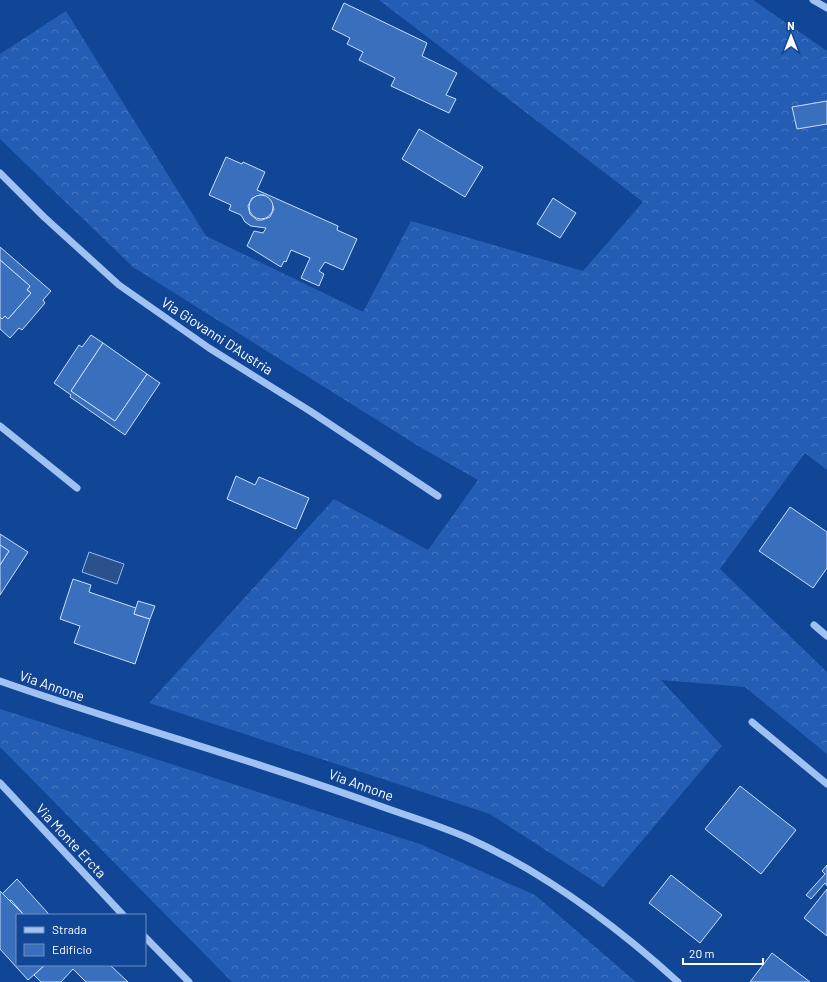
<svg xmlns="http://www.w3.org/2000/svg" width="827" height="982" viewBox="0 0 827 982" font-family="Barlow,sans-serif">
	<style>
		.forest { fill: url(#forest-crowns) }
		.water { fill: #2a518c; stroke: #91bcf7 }
		.building { fill: #3a6fbd; stroke: #c8defd; fill-rule: evenodd }
		.lines { fill: none; stroke-linecap: round; stroke-linejoin: round }
		.minor { stroke: #a0c2f3; stroke-width: 7 }
		.labels { text-anchor: middle; stroke-width: 4; stroke-linejoin: round; paint-order: stroke }
		.street-label { font-size: 14px; fill: #fff; stroke: #114595 }
	</style>
	<defs>
		<pattern id="forest-crowns" width="20" height="18" patternUnits="userSpaceOnUse"><rect width="20" height="18" fill="#245eb4"/><path d="M2 6a3 3 0 1 1 6 0M12 15a3 3 0 1 1 6 0" fill="none" stroke="#4576bf"/></pattern>
	</defs>
	<rect width="100%" height="100%" fill="#114595"/>
	<!-- forest -->
	<g class="forest">
		<path d="M379,0h374l74,51v419l-22,-17 -85,116 107,103v82l-82,-67 -84,-7 61,66 -119,141 -113,-73 -341,-111 185,-204 94,51 50,-70 -58,-33 -287,-180 -133,-128v-85l66,-43 140,225 157,76 48,-91 172,50 60,-69z"/>
		<path d="M0,709l420,135 115,51 101,87h-404l-232,-235z"/>
	</g>
	<!-- water -->
	<path class="water" d="M89,552l35,12 -7,20 -35,-12z"/>
	<!-- building -->
	<g class="building">
		<path d="M344,3l83,40 -5,13 35,17 -11,22 10,4 -7,14 -58,-27 4,-8 -36,-18 4,-8 -16,-8 3,-6 -18,-9z"/>
		<path d="M827,101v23l-30,5 -5,-22z"/>
		<path d="M419,129l64,38 -18,30 -63,-38z"/>
		<path d="M226,157l16,7 1,-2 22,10 -8,18 81,36 -1,4 20,9 -14,31 -18,-8 -6,9 5,3 -5,12 -18,-8 9,-20 -19,-8 -5,12 -2,-1 -3,6 -34,-21 7,-15 9,2 3,-5 -15,-2 -6,-4 -4,-7 -12,-5 2,-5 -22,-10zM260,195h4l7,6 3,8 -4,8 -8,3h-5l-7,-6 -2,-8 4,-8z"/>
		<circle cx="261" cy="207" r="12"/>
		<path d="M553,198l23,15 -16,25 -23,-14z"/>
		<path d="M0,247l51,44 -8,9 2,3 -23,27 -3,-2 -9,10 -10,-9v-12l2,2 3,-3 3,3 23,-26 -4,-3 3,-4 -30,-26z"/>
		<path d="M0,260l30,26 -3,4 4,3 -23,26 -3,-3 -3,3 -2,-2z"/>
		<path d="M91,335l12,8 -32,48 44,30 32,-47 13,9 -35,52 -55,-38 1,-2 -17,-12 25,-38 3,2z"/>
		<path d="M103,343l44,31 -32,47 -44,-30z"/>
		<path d="M236,476l19,9 4,-8 50,21 -13,31 -69,-30z"/>
		<path d="M790,507l37,25v36l-14,20 -54,-37z"/>
		<path d="M0,534l28,18 -28,43v-30l9,-14 -9,-6z"/>
		<path d="M0,545l9,6 -9,14z"/>
		<path d="M73,579l18,6 -2,7 47,16 -2,6 16,5 -15,45 -61,-21 6,-17 -20,-7z"/>
		<path d="M138,601l17,5 -5,13 -16,-5z"/>
		<path d="M740,786l56,44 -35,44 -56,-45z"/>
		<path d="M827,865v21l-2,-3 -14,16 -5,-4 19,-21 -3,-3z"/>
		<path d="M671,875l51,40 -22,28 -51,-40z"/>
		<path d="M17,879l30,33 2,3h-25l-13,-15 -2,1 -7,-7z"/>
		<path d="M827,889v47l-23,-18z"/>
		<path d="M0,891l24,24h-7v50h28l-17,15 -28,-31z"/>
		<path d="M772,953l38,29h-60z"/>
		<path d="M45,965h65l18,17h-42l-13,-13 -12,13h-20l-7,-7z"/>
	</g>
	<g class="lines">
		<!-- minor -->
		<g class="minor">
			<path d="M813,0l14,8"/>
			<path d="M0,173l44,44 75,68 90,63 101,63 128,85"/>
			<path d="M0,426l77,62"/>
			<path d="M814,625l13,11"/>
			<path d="M0,681c122,43 247,77 369,121 32,12 67,22 99,36 76,34 148,88 210,144"/>
			<path d="M752,722l75,62"/>
			<path d="M0,783l123,132"/>
			<path d="M145,937l44,45"/>
		</g>
	</g>
	<g class="labels">
		<!-- street labels -->
		<g class="street-label">
			<text transform="translate(217 336) rotate(33)" y="5">Via Giovanni D'Austria</text>
			<text transform="translate(52 686) rotate(19)" y="5">Via Annone</text>
			<text transform="translate(361 785) rotate(20)" y="5">Via Annone</text>
			<text transform="translate(71 841) rotate(47)" y="5">Via Monte Ercta</text>
		</g>
	</g>
	<!-- legend -->
	<rect x="16" y="914" width="130" height="52" fill="#114595" stroke="#708fbf"/>
	<rect x="24" y="927" width="20" height="6" fill="#a0c2f3" stroke="#708fbf"/>
	<text x="52" y="934" font-size="12" fill="#ffffff">Strada</text>
	<rect x="24" y="944" width="20" height="12" fill="#3a6fbd" stroke="#708fbf"/>
	<text x="52" y="954" font-size="12" fill="#ffffff">Edificio</text>
	<!-- north arrow -->
	<g transform="translate(791 36)" stroke="#114595" stroke-width="3" paint-order="stroke">
	<path d="M0-3L7 15L0 10L-7 15Z" fill="#ffffff"/>
	<text y="-6" font-size="11" font-weight="bold" text-anchor="middle" fill="#ffffff">N</text>
	</g>
	<!-- scale -->
	<path d="M683 958v6h80v-6" fill="none" stroke="#ffffff" stroke-width="2"/>
	<text x="689" y="958" font-size="12" fill="#ffffff" stroke="#114595" stroke-width="3" paint-order="stroke">20 m</text>
</svg>
